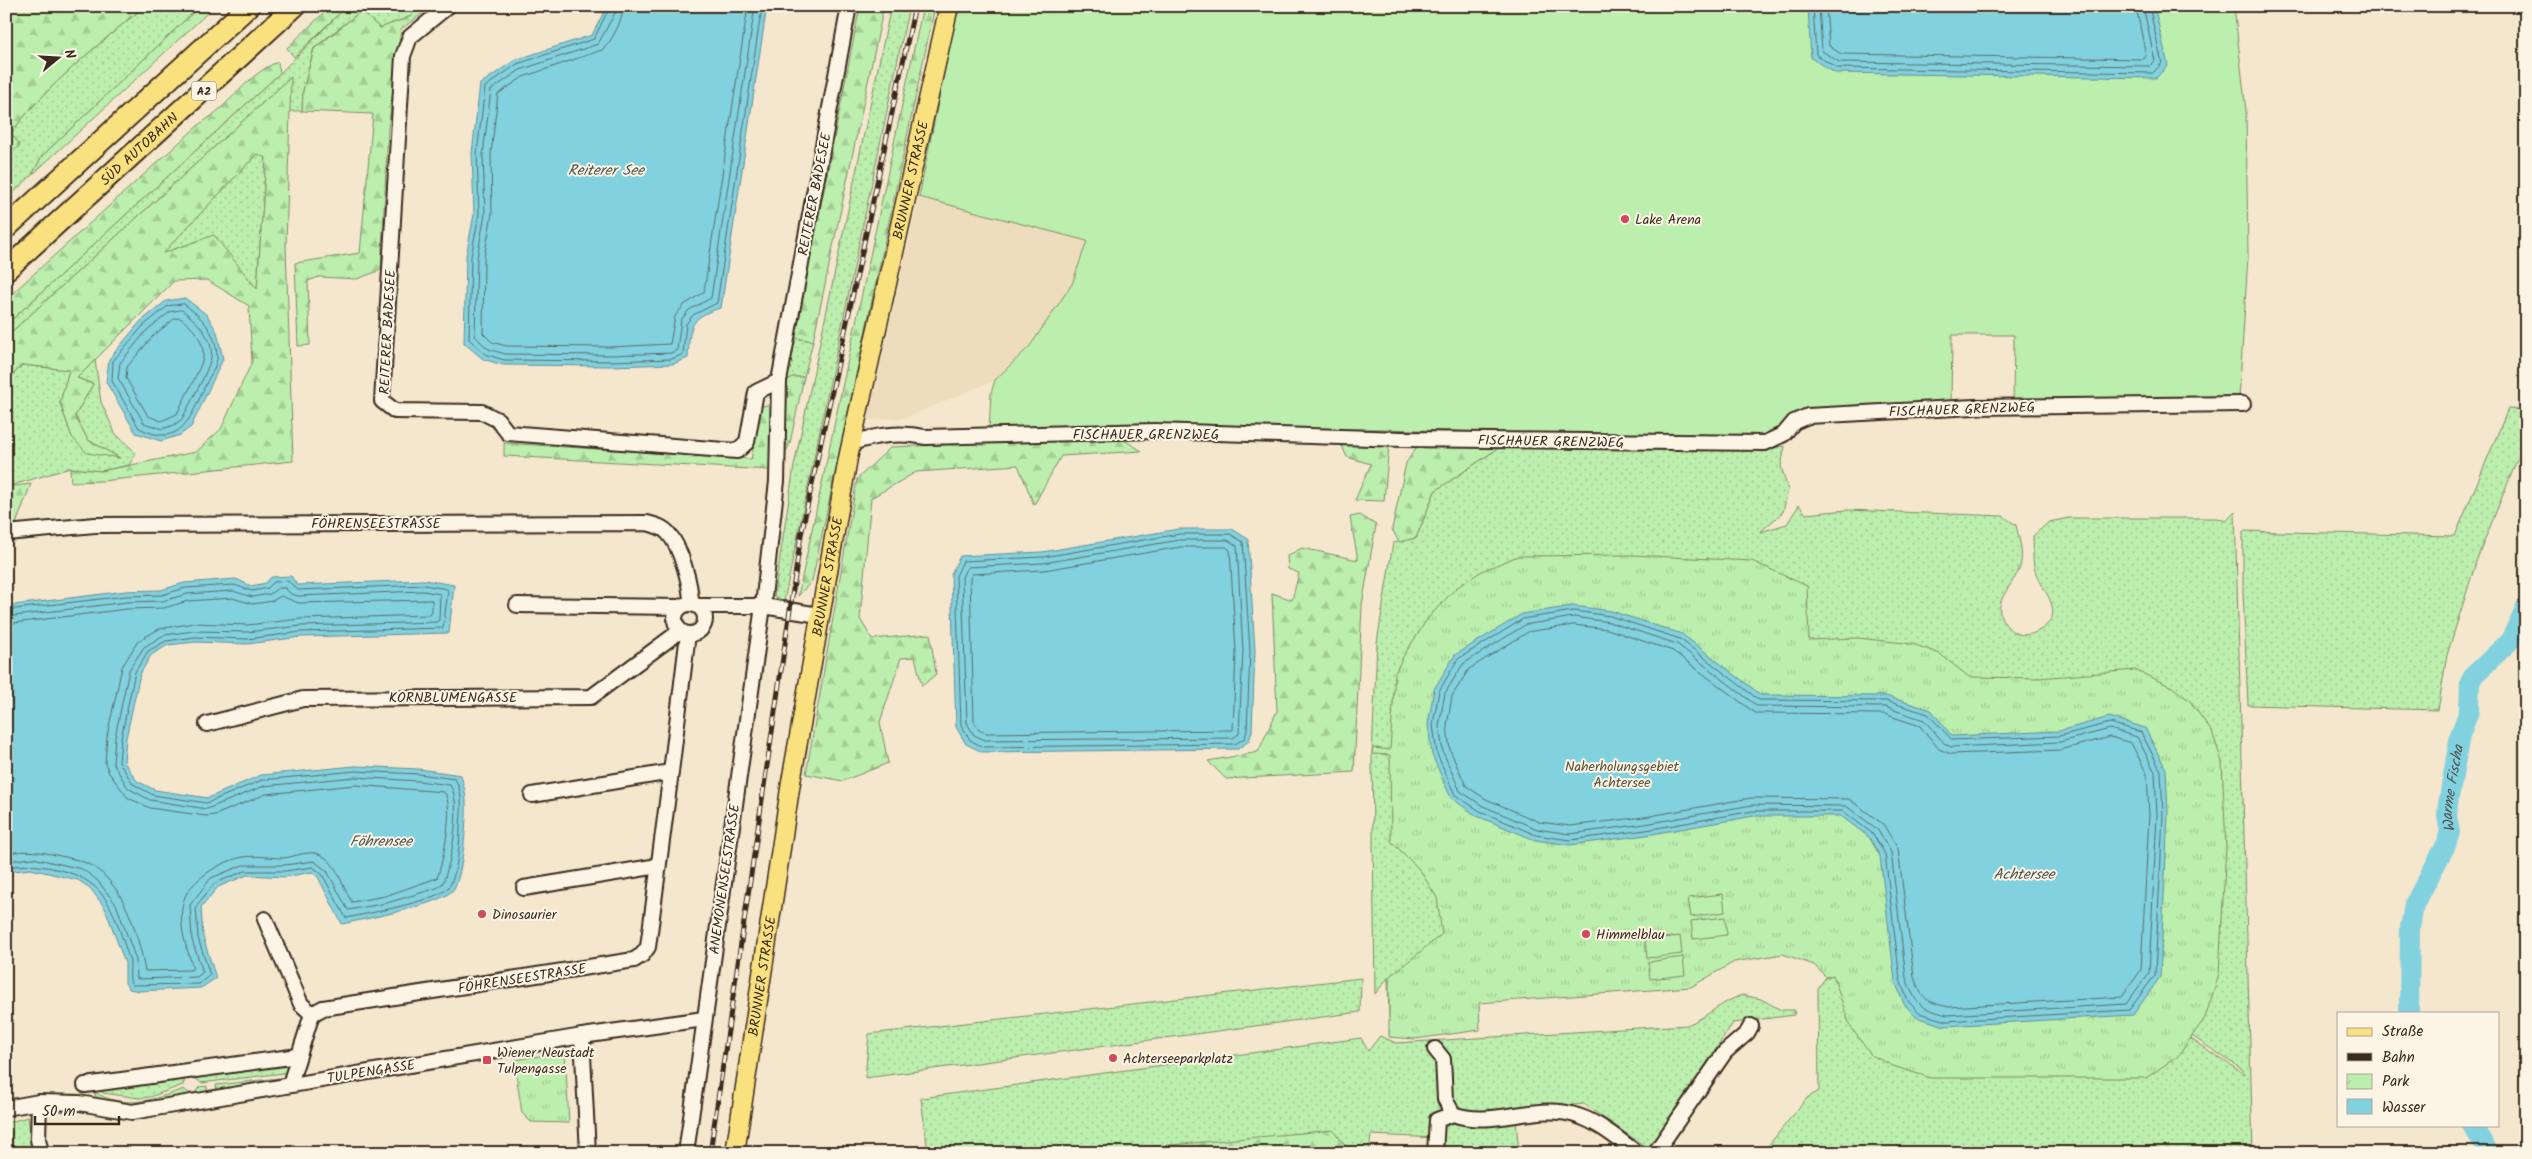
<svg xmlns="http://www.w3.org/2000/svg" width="2532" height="1159" viewBox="0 0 2532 1159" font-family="Kalam,sans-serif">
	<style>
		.built { fill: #eeddbc }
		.grass { fill: url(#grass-dots); stroke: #7c8c66; fill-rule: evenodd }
		.forest { fill: url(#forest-firs); stroke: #7c8c66; fill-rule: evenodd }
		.park { fill: url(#park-tufts); stroke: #7c8c66 }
		.pitch { fill: #bceead; stroke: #7c8c66 }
		.water { fill: #82d1df; stroke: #668e92 }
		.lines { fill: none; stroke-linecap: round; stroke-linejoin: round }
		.shore { stroke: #576d6b; stroke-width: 1 }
		.river { stroke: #82d1df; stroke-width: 20 }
		.minor-casing { stroke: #3b2a1e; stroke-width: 18 }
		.major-casing { stroke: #3b2a1e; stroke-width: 21 }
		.highway-casing { stroke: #3b2a1e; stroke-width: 24 }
		.minor { stroke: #fcf5e5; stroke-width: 14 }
		.major { stroke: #fae180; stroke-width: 18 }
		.highway { stroke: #fae180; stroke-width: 20 }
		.rail-casing { stroke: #3b2a1e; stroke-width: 5 }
		.rail { stroke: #fcf5e5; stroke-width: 3; stroke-dasharray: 9; stroke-linecap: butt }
		.poi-dot { fill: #d1495b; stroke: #fcf5e5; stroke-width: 2 }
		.labels { text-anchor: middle; stroke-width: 4; stroke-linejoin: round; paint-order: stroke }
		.shield { fill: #fcf5e5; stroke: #75675a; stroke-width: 1 }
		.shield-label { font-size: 12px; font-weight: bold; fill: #3b2a1e }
		.street-label { font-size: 14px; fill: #3b2a1e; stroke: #fcf5e5 }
		.poi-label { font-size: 14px; fill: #3b2a1e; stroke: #fcf5e5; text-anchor: start }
		.park-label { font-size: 14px; fill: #55513b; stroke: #fcf5e5 }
		.water-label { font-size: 15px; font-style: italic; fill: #4d544e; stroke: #fcf5e5 }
	</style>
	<defs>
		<pattern id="grass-dots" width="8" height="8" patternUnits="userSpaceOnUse" patternTransform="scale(1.25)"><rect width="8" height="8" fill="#bceead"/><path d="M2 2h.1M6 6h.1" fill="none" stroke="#a2cc94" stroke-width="1.8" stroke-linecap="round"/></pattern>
		<pattern id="forest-firs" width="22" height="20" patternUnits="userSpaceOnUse" patternTransform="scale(1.25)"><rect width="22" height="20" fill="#bceead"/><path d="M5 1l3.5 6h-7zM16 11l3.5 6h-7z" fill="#a2cc94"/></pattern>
		<pattern id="park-tufts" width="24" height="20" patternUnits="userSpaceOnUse" patternTransform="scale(1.25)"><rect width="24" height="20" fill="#bceead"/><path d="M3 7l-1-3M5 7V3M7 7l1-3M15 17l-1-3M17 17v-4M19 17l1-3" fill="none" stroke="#a2cc94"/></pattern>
	</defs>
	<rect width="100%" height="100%" fill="#f4e7cd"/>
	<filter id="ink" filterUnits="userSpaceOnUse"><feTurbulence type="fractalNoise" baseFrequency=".02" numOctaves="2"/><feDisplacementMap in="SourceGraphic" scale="10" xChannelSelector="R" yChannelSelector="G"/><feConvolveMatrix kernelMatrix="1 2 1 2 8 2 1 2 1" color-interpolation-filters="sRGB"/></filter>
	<g filter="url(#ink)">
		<!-- built -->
		<path class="built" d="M919,197l168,44 -15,43 -42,62 -35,34 -90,38 -38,2z"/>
		<!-- grass -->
		<g class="grass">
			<path d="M145,6h55l-158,150 -10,19 -26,25v-42l13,-13 -8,-12c36,-48 87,-88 134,-127z"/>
			<path d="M347,6h67l-2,10 -32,12 -19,-17 -47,37 -11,43 -1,20h-13l1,-33 -284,259v-12l274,-252z"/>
			<path d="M891,6h18l-125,595 -10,-5 20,-130z"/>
			<path d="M257,154l9,4 -9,131 -95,-36z"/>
			<path d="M795,338l18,3 -9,36h-12l-5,4z"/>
			<path d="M95,360l6,42 14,31 21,20 -7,12 -28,6 -31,-3 -64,19v-106l17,-16 46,5 -9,33 12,34 46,20 -30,-17 -13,-24 18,-32 -16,-6z"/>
			<path d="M2508,409l18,1v28l-49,121 -30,96 -9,55 -190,-5 -5,-114v-60l212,5z"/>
			<path d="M1785,446l-4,20 7,24 -5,22 -23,20 27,-8 12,-19 7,9 41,-4 156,6 13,9c3,13 8,29 4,42 -6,18 -30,35 -16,55 3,5 8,10 14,12 7,2 16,0 22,-4 30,-18 -2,-42 -6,-63 -2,-10 0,-21 -1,-31l16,-14 20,-4h148l9,3 9,-9 18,641h-491l45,-55 12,-7 -1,-103 8,-11 7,-2 330,76 -664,-181 -110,148 -1,-40 -13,16 -3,-240 5,-111 16,-100 23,-5 19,-47 65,-44 272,1zM2192,1036l51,34 1,4 -53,-35z"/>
			<path d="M1361,978l-1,34 -495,66 4,-44z"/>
			<path d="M1742,995l19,4 20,11h14l-1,5 -61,8 -83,127 -66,-46 -69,6 4,43h-81v-15l-67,-3 -2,18h-23v-7l-196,1 -33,6h-189l-7,-55 440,-60 7,13 12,-15 16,7 291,-18c20,-8 34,-23 55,-30z"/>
			<path d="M284,1063l4,5 -1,4 -3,1 -83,10 -7,-6 34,-3 8,-6 5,4 30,-5 1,-3z"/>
			<path d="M186,1077l-3,8 -33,12 -11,1 -36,-5 -7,-5z"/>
			<path d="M280,1078l-2,2 -61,12 -1,-7z"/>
			<path d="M207,1086v8c-39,6 -70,15 -110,6l-3,-8c31,18 59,8 90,-3l5,4h6l4,-6z"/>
			<path d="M28,1117l5,36h-27v-30z"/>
		</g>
		<!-- forest -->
		<g class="forest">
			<path d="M6,6h73l12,6 -2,-6h56c-45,37 -100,81 -134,127l9,12 -14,13z"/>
			<path d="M200,6h15l-183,169 10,-19z"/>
			<path d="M331,6h16l-53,51 -7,-9z"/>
			<path d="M414,6h19l-32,23 -13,101 -7,140 -24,9 -38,-2 -11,4 2,64 -12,1 -3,-83 65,-10 13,-139 -71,-3 1,-20 11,-42 47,-38 19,17 32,-12z"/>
			<path d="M860,6h24l-71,335 -18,-3z"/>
			<path d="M923,6h12l-123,575 -14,15z"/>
			<path d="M278,62l2,11 -274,252v-26l195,-176c28,-16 48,-51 77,-61z"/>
			<path d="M291,77l-5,169 7,215 -191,20 -31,1 -1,-14 31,3 95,-19 25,-23 31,-67 -3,-56 -42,-26 -33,1 -97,97 16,6 -18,32 13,24 32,18 -33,-5 -15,-16 -12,-34 9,-33 -46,-5 -17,16v-44zM257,154l9,4 -9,131 -43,-54 -51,18z"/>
			<path d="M792,377h12l-14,66 -10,22 7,-84z"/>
			<path d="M774,404l-4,66 -266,-14v-13l247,16 11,-53z"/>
			<path d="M1121,438l21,13 -81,5 -27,49 -16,-40 -102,7 -45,26 -11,121 12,20 58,-5 6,40 -14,12 -7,-29 -14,1 -21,64 8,41 -45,18 -37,-7 51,-295 34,-32z"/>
			<path d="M1341,444l48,1 -5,56 -29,-1 16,-36 -24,-7z"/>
			<path d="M1418,445l82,2 -65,44 -19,47 -17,4 -7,-13 14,-66z"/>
			<path d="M31,484l-15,40 -10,1v-38z"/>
			<path d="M1360,515l16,10 -14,80 -8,167 -128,7 -18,-18 50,-9 19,-41 -5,-118 20,7 7,-27 -11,-4 -1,-13 15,-8 56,12 -8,-43z"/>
			<path d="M1333,1130l13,16v7h-229l33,-6z"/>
		</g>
		<!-- park -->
		<g class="park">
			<path d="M1631,555l121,6 55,25 2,54 49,-2 55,6 27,10 29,23 70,1 96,-8 37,17 18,14 22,31 10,30 4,84 -7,128 -14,44 -15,21 -11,16 -33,23h-215l-38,-12 -22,-11 -21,-29 -17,-51 -7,2 -12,-12 -31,-11 -49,8 -43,25 -212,16 1,27 -65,9 -26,-2v-60l53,-43 -5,-36 -17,-28 -29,-29 -1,-86 -18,-1 1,-6 17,2 5,-77 9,-18 24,-37 28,-30 26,-17 36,-15z"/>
			<path d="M565,1052l4,71 -38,-1 -9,-9 -8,-53z"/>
		</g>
		<!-- pitch -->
		<g class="pitch">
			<path d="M965,6h1269l12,105 2,146 -9,141 -226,6 1,-69h-62l-1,68 -157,10 -9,13 -19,14 -385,-11 -392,2 2,-38 4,-13 35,-34 42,-62 15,-43 -168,-44 36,-179z"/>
			<path d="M1723,894l2,18 -34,5 -3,-19z"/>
			<path d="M1725,917l2,18 -34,4 -2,-18z"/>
			<path d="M1680,936l2,18 -35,4 -2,-18z"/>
			<path d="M1683,957l2,18 -35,4 -2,-17z"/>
		</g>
		<!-- water -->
		<g class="water">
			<path d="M607,6h160l-46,302c-33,9 -31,20 -33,50l-15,6 -62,2 -108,-1 -20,-6 -19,-16 2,-87 8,-42 -2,-61 8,-69 35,-24 77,-25z"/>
			<path d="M1808,6h346l14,59 -12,13 -321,-5 -24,-15z"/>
			<path d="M185,298l22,17 10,17 6,27 -32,68 -11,8 -19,6 -25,-8 -30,-51 3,-23 31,-37 26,-21z"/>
			<path d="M1179,529h53l16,10 7,112 -3,80 -3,10 -11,8 -256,3 -16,-8 -10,-17 -5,-153 9,-18 82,-4z"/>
			<path d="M291,576l6,9 127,-5 30,5 -5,48 -148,4 -54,7 -52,-2 -27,3 -17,10 -11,19 -14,64 -2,24 13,19 18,9 53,8 53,-23 94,-9 64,3 42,6c2,9 5,18 5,26 1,18 -3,79 -14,90 -15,15 -88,28 -110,33l-24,-47 -6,-5 -27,5 -38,-2 -29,12 -17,20 2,30 13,41 -15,10 -62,3 -10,-2 -4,-6v-20l-20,-55 -15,-20 -12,-8 -47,-11 -25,3v-266l120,-15 35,-1 23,-7 52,-4 15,7 15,-3 5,-6z"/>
			<path d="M1573,606l38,5 71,23 79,61 125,1 45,14 21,26 107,-5 51,-14 35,11 21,41 2,46 -8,162 -27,38 -188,11 -29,-9 -12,-13 -9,-23 -15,-125 -11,-19 -28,-21h-87l-108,19 -76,10 -35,-5 -58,-24 -26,-18 -19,-43 -4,-30 6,-36 21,-34 67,-41z"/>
		</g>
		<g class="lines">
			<!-- shore -->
			<g class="shore">
				<path d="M610,6l-16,33 -77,25 -32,23 -8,66 2,61 -8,43 -2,82 16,15 19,6 107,1 61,-2 11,-5 3,-30 7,-9 24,-12 45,-297"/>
				<path d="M616,6l-1,7 -17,31 -78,26 -29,20 -8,64 2,60 -8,44 -2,78 13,13 17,5 105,1 61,-2 6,-3 4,-30 8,-10 22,-12 44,-292"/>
				<path d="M624,6c-1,13 -12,36 -22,44l-79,27 -25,17 -7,60 1,60 -8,44 -1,75 9,9 14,4 104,1 60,-3 5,-28 9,-11 20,-13 44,-286"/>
				<path d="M1813,6l3,49 21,13 316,5 9,-10 -13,-57"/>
				<path d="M1819,6l3,45 17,11 311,4 5,-5 -12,-55"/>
				<path d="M1826,6l3,40 12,8 303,5 2,-3 -10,-50"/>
				<path d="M184,304c18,13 32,28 33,52 1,9 -8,21 -11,28 -15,32 -24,66 -67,44l-27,-47 1,-20 30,-35 25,-20z"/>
				<path d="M182,310c14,10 33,29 29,48 -4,16 -21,45 -29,61l-8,6 -12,4 -18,-6 -26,-45 2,-15 27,-33 23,-18z"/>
				<path d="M180,318c12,8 25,23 23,39 -1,10 -21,45 -26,57l-16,7 -13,-5 -22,-38 1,-11 26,-31 21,-17z"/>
				<path d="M1180,534h50l13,8 7,109 -3,79 -2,8 -10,6 -252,3 -13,-7 -9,-15 -5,-149 7,-15 80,-4z"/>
				<path d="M1180,540h48l9,6 6,105 -4,83 -6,4 -248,2 -11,-5 -7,-12 -5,-146 5,-10 76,-4z"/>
				<path d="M1181,547h45l4,3 6,101 -3,79 -247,3 -7,-3 -5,-9 -4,-142 2,-5 72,-4z"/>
				<path d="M6,610l120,-14 36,-1 23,-7 49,-3 18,6 16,-3 6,-6 14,-1 10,9 126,-5 23,4 1,2 -5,37 -142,4 -54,7 -52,-2 -29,4 -18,10 -13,21 -14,66 -2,24 14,22 20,11 54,8 55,-23 93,-9 64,3 36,5c9,13 6,34 5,49 0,13 -3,49 -12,60 -11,13 -83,26 -102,30l-24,-44 -9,-7 -28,4h-40l-30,12 -19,23 2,32 12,37 -11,9 -67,1c-5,-8 0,-18 -3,-27 -15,-43 -19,-76 -69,-88 -21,-5 -32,-6 -54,-3"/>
				<path d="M1574,611l36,5 70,23 79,61 127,1 42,13 24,26 107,-4 51,-13 31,9 20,39 2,44 -8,160 -26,35 -183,11 -27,-8 -11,-12 -8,-21 -15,-126 -12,-20 -30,-23h-90l-107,19 -76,10 -34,-5 -56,-24 -25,-16 -18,-41 -4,-29 6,-34 19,-32 65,-40z"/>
				<path d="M6,617l121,-15 36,-1 24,-7 46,-3 19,6 18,-3 8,-6h7l6,6 7,2 125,-5 17,3 -1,26 -2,2 -137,4 -53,6 -53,-1 -30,4 -20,12 -15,23 -14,67 -2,26 15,25 22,12 57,9 57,-23 91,-9 63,4 32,4c13,19 1,77 -7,98l-6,5 -50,15 -39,7 -21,-39 -13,-10 -29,4h-42l-32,13 -21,27 2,35 11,32 -6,5 -60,2 -1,-19 -20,-56 -19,-24 -15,-11 -49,-11 -27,3"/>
				<path d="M1574,617l35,5 68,22 80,62 128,1 39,13 20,23 7,4 109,-5 50,-13 27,8 18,35 2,43 -8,158 -23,31 -179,11c-27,-7 -31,-10 -41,-37l-15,-126 -14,-23 -31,-23 -94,-1 -107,19 -75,10 -33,-5 -54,-23 -23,-15 -17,-39 -4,-26 6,-33 18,-29 62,-39z"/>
				<path d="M6,624l121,-15 37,-1 24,-7 44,-3 21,6 19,-3 9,-5 17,7 134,-3v12l-2,3 -130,4 -53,6 -53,-2 -35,6 -21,12 -16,26 -15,69 -2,27 4,10 19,25 22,10 56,8 9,-1 51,-21 89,-9 89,7c11,13 -1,70 -7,86l-52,18 -33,6c-10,-15 -14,-39 -31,-47 -12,-6 -26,2 -38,3 -13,0 -26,-3 -39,-1 -21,3 -57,24 -61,46 -5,21 3,45 10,64l-2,3 -46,1c-7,-37 -21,-91 -59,-108 -8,-4 -18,-5 -26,-7 -21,-5 -32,-6 -54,-3"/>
				<path d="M1574,625l33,4 66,22 82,62 129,1 36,12 19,23 12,5 109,-4 50,-13 21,6 16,31 2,41 -8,155 -19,27 -174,10c-23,-6 -26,-8 -34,-30l-16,-128 -15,-25 -34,-25 -98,-1 -107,19 -74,9 -31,-4 -53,-23 -20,-13 -16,-36 -3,-24 5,-30 17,-27 59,-37z"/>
			</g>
			<!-- river -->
			<g class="river">
				<path id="s1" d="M2409,1013l1,-85 4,-23 32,-60 4,-13 -3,-16 1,-12 12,-69 9,-24 1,-29 4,-7 36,-34 16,-34"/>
				<path d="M2472,1125l17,28"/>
			</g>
			<!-- minor casing -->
			<g class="minor-casing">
				<g id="minor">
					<path d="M448,6l-38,31 -7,19 -21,345 13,10 87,1 16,8 10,13 229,18 10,-9 9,-50 23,-11"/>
					<path d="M852,443c25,-8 47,-11 73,-6l230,-6 247,8 363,4 19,-9 10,-12 14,-6 166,-9 269,-3"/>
					<path d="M6,533l89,-8 552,-2c8,2 16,4 21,10 13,14 23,52 23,70"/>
					<circle cx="690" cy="619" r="15"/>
					<path d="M517,605l163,2"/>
					<path d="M698,606h65l56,9"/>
					<path d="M207,724l96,-25 288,-2 89,-66"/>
					<path d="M671,772l17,-138"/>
					<path d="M524,888l134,-22"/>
					<path d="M265,919l36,85 11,10"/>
					<path d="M582,1036l6,117"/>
					<path d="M1435,1049l8,10 2,40 8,15"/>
					<path d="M290,1084l22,-70 11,-6 311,-48 8,-5 6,-8 23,-175 -139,23"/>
					<path d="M85,1085l213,-29"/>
					<path d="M39,1102l-1,37 3,14"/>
					<path d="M6,1108l33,-6 40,1 53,9 450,-76 122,-17"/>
					<path d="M686,1153l77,-547 14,-125 2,-100 70,-375"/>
					<path d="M1435,1153l2,-33 16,-6c40,15 85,-13 125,2 22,7 41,24 59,37"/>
					<path d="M1655,1153l70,-101 22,-19 4,-7"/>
				</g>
			</g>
			<!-- major casing -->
			<g class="major-casing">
				<g id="major">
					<path id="s2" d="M735,1153l56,-371 57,-324 101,-452"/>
				</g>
			</g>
			<!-- highway casing -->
			<g class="highway-casing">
				<g id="highway">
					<path d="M6,228l243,-222"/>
					<path id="s3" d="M6,270l289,-264"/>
				</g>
			</g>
			<!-- minor -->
			<use href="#minor" class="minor"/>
			<!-- major -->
			<use href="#major" class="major"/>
			<!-- highway -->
			<use href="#highway" class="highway"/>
			<!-- rail casing -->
			<g class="rail-casing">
				<path id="rail" d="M710,1153l91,-618 114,-529"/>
			</g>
			<!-- rail -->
			<use href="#rail" class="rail"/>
		</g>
	</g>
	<!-- markers -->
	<g class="poi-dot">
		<circle cx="1625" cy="219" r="5"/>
		<circle cx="482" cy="914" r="5"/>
		<circle cx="1586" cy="934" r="5"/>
		<circle cx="1113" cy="1058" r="5"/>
		<rect x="482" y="1055" width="10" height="10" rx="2.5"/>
	</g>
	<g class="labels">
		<!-- shield labels -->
		<rect class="shield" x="191.5" y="81.5" width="25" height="19" rx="4"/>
		<g class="shield-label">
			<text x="204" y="95">A2</text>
		</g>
		<!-- street labels -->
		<g class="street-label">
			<text dy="5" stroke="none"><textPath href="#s3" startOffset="180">SÜD AUTOBAHN</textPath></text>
			<text dy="5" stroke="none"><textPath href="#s2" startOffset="989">BRUNNER STRASSE</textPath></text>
			<text transform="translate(814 194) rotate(-79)" y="5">REITERER BADESEE</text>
			<text transform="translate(387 332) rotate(-87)" y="5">REITERER BADESEE</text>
			<text transform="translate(1962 409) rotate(-2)" y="5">FISCHAUER GRENZWEG</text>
			<text x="1146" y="439">FISCHAUER GRENZWEG</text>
			<text transform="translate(1551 441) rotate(1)" y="5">FISCHAUER GRENZWEG</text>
			<text x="376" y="528">FÖHRENSEESTRASSE</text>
			<text dy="5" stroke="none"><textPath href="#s2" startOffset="584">BRUNNER STRASSE</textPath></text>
			<text x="453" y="702">KORNBLUMENGASSE</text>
			<text transform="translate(724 879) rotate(-82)" y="5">ANEMONENSEESTRASSE</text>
			<text dy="5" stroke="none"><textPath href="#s2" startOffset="179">BRUNNER STRASSE</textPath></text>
			<text transform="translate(522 978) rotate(-9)" y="5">FÖHRENSEESTRASSE</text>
			<text transform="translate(371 1071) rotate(-9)" y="5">TULPENGASSE</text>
		</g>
		<!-- poi labels -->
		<g class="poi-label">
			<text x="1635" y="224">Lake Arena</text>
			<text x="492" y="919">Dinosaurier</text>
			<text x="1596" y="939">Himmelblau</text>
			<text x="497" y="1057">Wiener Neustadt<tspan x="497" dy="16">Tulpengasse</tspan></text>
			<text x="1123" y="1063">Achterseeparkplatz</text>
		</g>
		<!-- park labels -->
		<g class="park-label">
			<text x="1622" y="771">Naherholungsgebiet<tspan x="1622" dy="16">Achtersee</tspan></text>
		</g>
		<!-- water labels -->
		<g class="water-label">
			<text x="606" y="175">Reiterer See</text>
			<text dy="5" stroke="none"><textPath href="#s1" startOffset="234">Warme Fischa</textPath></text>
			<text x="381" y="846">Föhrensee</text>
			<text x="2024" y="879">Achtersee</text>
		</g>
	</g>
	<!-- margin -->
	<rect width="2532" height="1159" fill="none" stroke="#fcf5e5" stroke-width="25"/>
	<rect x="12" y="12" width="2507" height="1134" fill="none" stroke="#3b2a1e" stroke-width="2" filter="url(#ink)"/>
	<!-- legend -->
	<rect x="2337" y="1012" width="162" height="115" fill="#fcf5e5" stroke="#afa495"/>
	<rect x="2347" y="1028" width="25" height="8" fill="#fae180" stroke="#afa495"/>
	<text x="2382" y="1036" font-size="15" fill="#3b2a1e">Straße</text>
	<rect x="2347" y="1053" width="25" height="8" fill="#3b2a1e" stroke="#afa495"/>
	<text x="2382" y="1062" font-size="15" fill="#3b2a1e">Bahn</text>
	<rect x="2347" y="1074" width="25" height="15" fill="url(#park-tufts)" stroke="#afa495"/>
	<text x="2382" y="1086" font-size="15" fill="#3b2a1e">Park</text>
	<rect x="2347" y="1099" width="25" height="15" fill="#82d1df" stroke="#afa495"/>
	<text x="2382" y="1112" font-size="15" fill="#3b2a1e">Wasser</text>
	<!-- north arrow -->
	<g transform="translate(58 58) rotate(72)" stroke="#fcf5e5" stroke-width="4" paint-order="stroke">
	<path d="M0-4L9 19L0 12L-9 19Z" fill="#3b2a1e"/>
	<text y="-8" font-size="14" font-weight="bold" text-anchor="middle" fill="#3b2a1e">N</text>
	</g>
	<!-- scale -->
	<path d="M35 1116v8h84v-8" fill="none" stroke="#3b2a1e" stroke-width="2.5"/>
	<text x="42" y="1116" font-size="15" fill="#3b2a1e" stroke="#fcf5e5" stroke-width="4" paint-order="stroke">50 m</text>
</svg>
